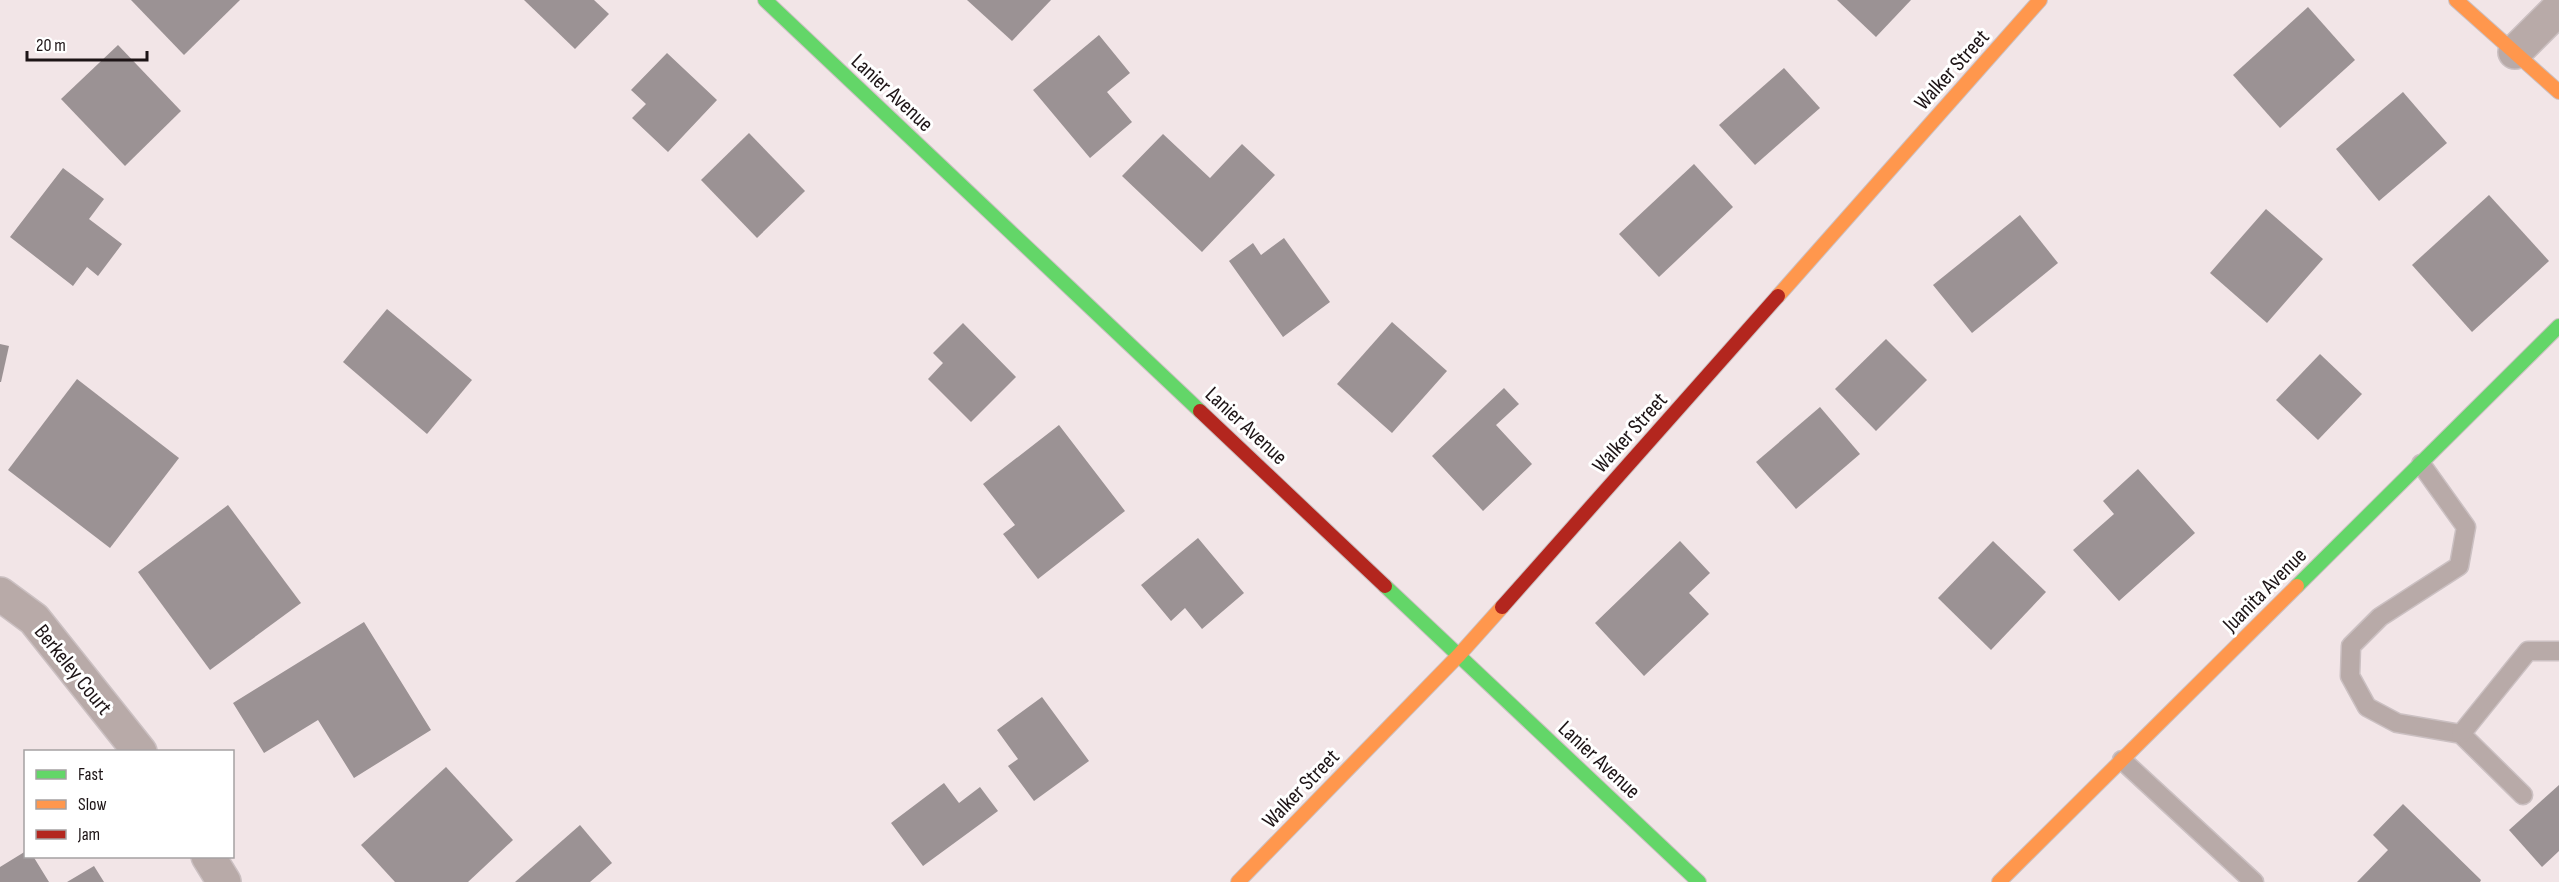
<svg xmlns="http://www.w3.org/2000/svg" width="2559" height="882" viewBox="0 0 2559 882" font-family="'Sofia Sans Condensed',sans-serif">
	<style>
		.building { fill: #9b9294 }
		.lines { fill: none; stroke-linecap: round; stroke-linejoin: round }
		.lane-casing { stroke: #cbc0c2; stroke-width: 21 }
		.street-casing { stroke: #cbc0c2; stroke-width: 36 }
		.fast-casing { stroke: #cbc0c2; stroke-width: 16 }
		.slow-casing { stroke: #cbc0c2; stroke-width: 16 }
		.jam-casing { stroke: #cbc0c2; stroke-width: 16 }
		.lane { stroke: #b8aaa8; stroke-width: 18 }
		.street { stroke: #b8aaa8; stroke-width: 33 }
		.fast { stroke: #63d668; stroke-width: 14 }
		.slow { stroke: #ff974d; stroke-width: 14 }
		.jam { stroke: #b3261e; stroke-width: 14 }
		.labels { text-anchor: middle; stroke-width: 6; stroke-linejoin: round; paint-order: stroke }
		.street-label { font-size: 22px; fill: #1d1416; stroke: #fff }
	</style>
	<rect width="100%" height="100%" fill="#f2e5e7"/>
	<!-- building -->
	<g class="building">
		<path d="M131,0h109l-56,55z"/>
		<path d="M524,0h70l15,14 -34,35z"/>
		<path d="M967,0h84l-39,41z"/>
		<path d="M1837,0h74l-35,37z"/>
		<path d="M2308,7l47,53 -75,68 -47,-53z"/>
		<path d="M1099,35l31,38 -23,19 25,30 -42,36 -57,-68z"/>
		<path d="M118,45l63,66 -56,55 -64,-67z"/>
		<path d="M667,53l50,47 -49,52 -36,-34 14,-14 -15,-14z"/>
		<path d="M1784,68l36,40 -65,57 -36,-40z"/>
		<path d="M2403,92l44,51 -68,58 -43,-52z"/>
		<path d="M749,133l56,58 -48,47 -56,-58z"/>
		<path d="M1163,134l47,44 32,-34 33,31 -73,77 -80,-76z"/>
		<path d="M1694,164l39,43 -74,70 -40,-43z"/>
		<path d="M63,168l41,31 -15,20 33,25 -24,32 -11,-9 -14,19 -63,-49z"/>
		<path d="M2489,195l60,66 -77,71 -60,-67z"/>
		<path d="M2266,209l57,50 -56,64 -57,-50z"/>
		<path d="M2020,215l38,48 -86,70 -39,-48z"/>
		<path d="M1284,238l46,64 -47,35 -54,-76 24,-18 8,12z"/>
		<path d="M387,309l85,71 -45,54 -84,-72z"/>
		<path d="M1392,322l55,49 -55,62 -55,-49z"/>
		<path d="M963,323l53,54 -45,45 -43,-43 15,-16 -10,-10z"/>
		<path d="M1886,339l41,41 -51,51 -41,-42z"/>
		<path d="M0,344l9,2 -8,36h-1z"/>
		<path d="M2320,354l42,40 -44,46 -42,-40z"/>
		<path d="M77,379l102,79 -69,90 -102,-78z"/>
		<path d="M1504,388l15,16 -23,21 36,39 -49,47 -51,-55z"/>
		<path d="M1820,407l40,47 -64,55 -40,-47z"/>
		<path d="M1059,425l66,86 -87,68 -35,-45 12,-9 -32,-41z"/>
		<path d="M2138,469l57,64 -76,68 -46,-51 41,-36 -11,-13z"/>
		<path d="M228,505l73,98 -91,67 -72,-98z"/>
		<path d="M1198,538l46,55 -42,36 -17,-21 -14,13 -30,-36z"/>
		<path d="M1680,541l30,32 -21,20 20,21 -65,62 -49,-53z"/>
		<path d="M1993,541l53,51 -55,58 -53,-52z"/>
		<path d="M364,622l67,108 -77,48 -36,-58 -54,33 -31,-50z"/>
		<path d="M1042,697l47,64 -55,40 -26,-35 10,-7 -21,-29z"/>
		<path d="M446,767l67,73 -45,42h-73l-34,-37z"/>
		<path d="M944,783l15,20 21,-16 18,24 -75,55 -32,-43z"/>
		<path d="M2559,785v66l-17,16 -33,-37z"/>
		<path d="M2403,804l78,76 -1,2h-123l31,-32 -15,-15z"/>
		<path d="M580,825l32,38 -22,19h-75z"/>
		<path d="M26,851v5h7l16,26h-49v-15z"/>
		<path d="M94,866l10,16h-37z"/>
	</g>
	<g class="lines">
		<!-- lane casing -->
		<g class="lane-casing">
			<g id="lane">
				<path d="M2421,464l45,63 -7,39 -79,51 -29,29 -1,30 17,31 30,16 64,11 62,61"/>
				<path d="M2461,734l67,-83h31"/>
				<path d="M2122,760l132,122"/>
			</g>
		</g>
		<!-- street casing -->
		<g class="street-casing">
			<g id="street">
				<path d="M2515,52l44,-44"/>
				<path d="M0,594l34,25 106,133"/>
				<path d="M208,856l16,26"/>
			</g>
		</g>
		<!-- fast casing -->
		<g class="fast-casing">
			<g id="fast">
				<path d="M765,0l435,411"/>
				<path d="M1385,586l314,296"/>
				<path d="M2297,586l262,-260"/>
			</g>
		</g>
		<!-- slow casing -->
		<g class="slow-casing">
			<g id="slow">
				<path d="M2456,0l103,92"/>
				<path d="M1778,296l262,-296"/>
				<path d="M1238,882l221,-227 43,-48"/>
				<path d="M1999,882l298,-296"/>
			</g>
		</g>
		<!-- jam casing -->
		<g class="jam-casing">
			<g id="jam">
				<path d="M1200,411l185,175"/>
				<path d="M1502,607l276,-311"/>
			</g>
		</g>
		<!-- lane -->
		<use href="#lane" class="lane"/>
		<!-- street -->
		<use href="#street" class="street"/>
		<!-- fast -->
		<use href="#fast" class="fast"/>
		<!-- slow -->
		<use href="#slow" class="slow"/>
		<!-- jam -->
		<use href="#jam" class="jam"/>
	</g>
	<g class="labels">
		<!-- street labels -->
		<g class="street-label">
			<text transform="translate(1951 69) rotate(-48)" y="8">Walker Street</text>
			<text transform="translate(893 92) rotate(43)" y="8">Lanier Avenue</text>
			<text transform="translate(1247 425) rotate(43)" y="8">Lanier Avenue</text>
			<text transform="translate(1629 432) rotate(-48)" y="8">Walker Street</text>
			<text transform="translate(2264 589) rotate(-45)" y="8">Juanita Avenue</text>
			<text transform="translate(74 669) rotate(51)" y="8">Berkeley Court</text>
			<text transform="translate(1600 759) rotate(43)" y="8">Lanier Avenue</text>
			<text transform="translate(1300 788) rotate(-46)" y="8">Walker Street</text>
		</g>
	</g>
	<!-- legend -->
	<rect x="24" y="750" width="210" height="108" fill="#ffffff" stroke="#a5a1a2" stroke-width="1.5"/>
	<rect x="36" y="770" width="30" height="9" fill="#63d668" stroke="#a5a1a2" stroke-width="1.5"/>
	<text x="78" y="780" font-size="18" fill="#1d1416">Fast</text>
	<rect x="36" y="800" width="30" height="9" fill="#ff974d" stroke="#a5a1a2" stroke-width="1.5"/>
	<text x="78" y="810" font-size="18" fill="#1d1416">Slow</text>
	<rect x="36" y="830" width="30" height="9" fill="#b3261e" stroke="#a5a1a2" stroke-width="1.5"/>
	<text x="78" y="840" font-size="18" fill="#1d1416">Jam</text>
	<!-- scale -->
	<path d="M27 51v9h120v-9" fill="none" stroke="#1d1416" stroke-width="3"/>
	<text x="36" y="51" font-size="18" fill="#1d1416" stroke="#ffffff" stroke-width="4.5" paint-order="stroke">20 m</text>
</svg>
